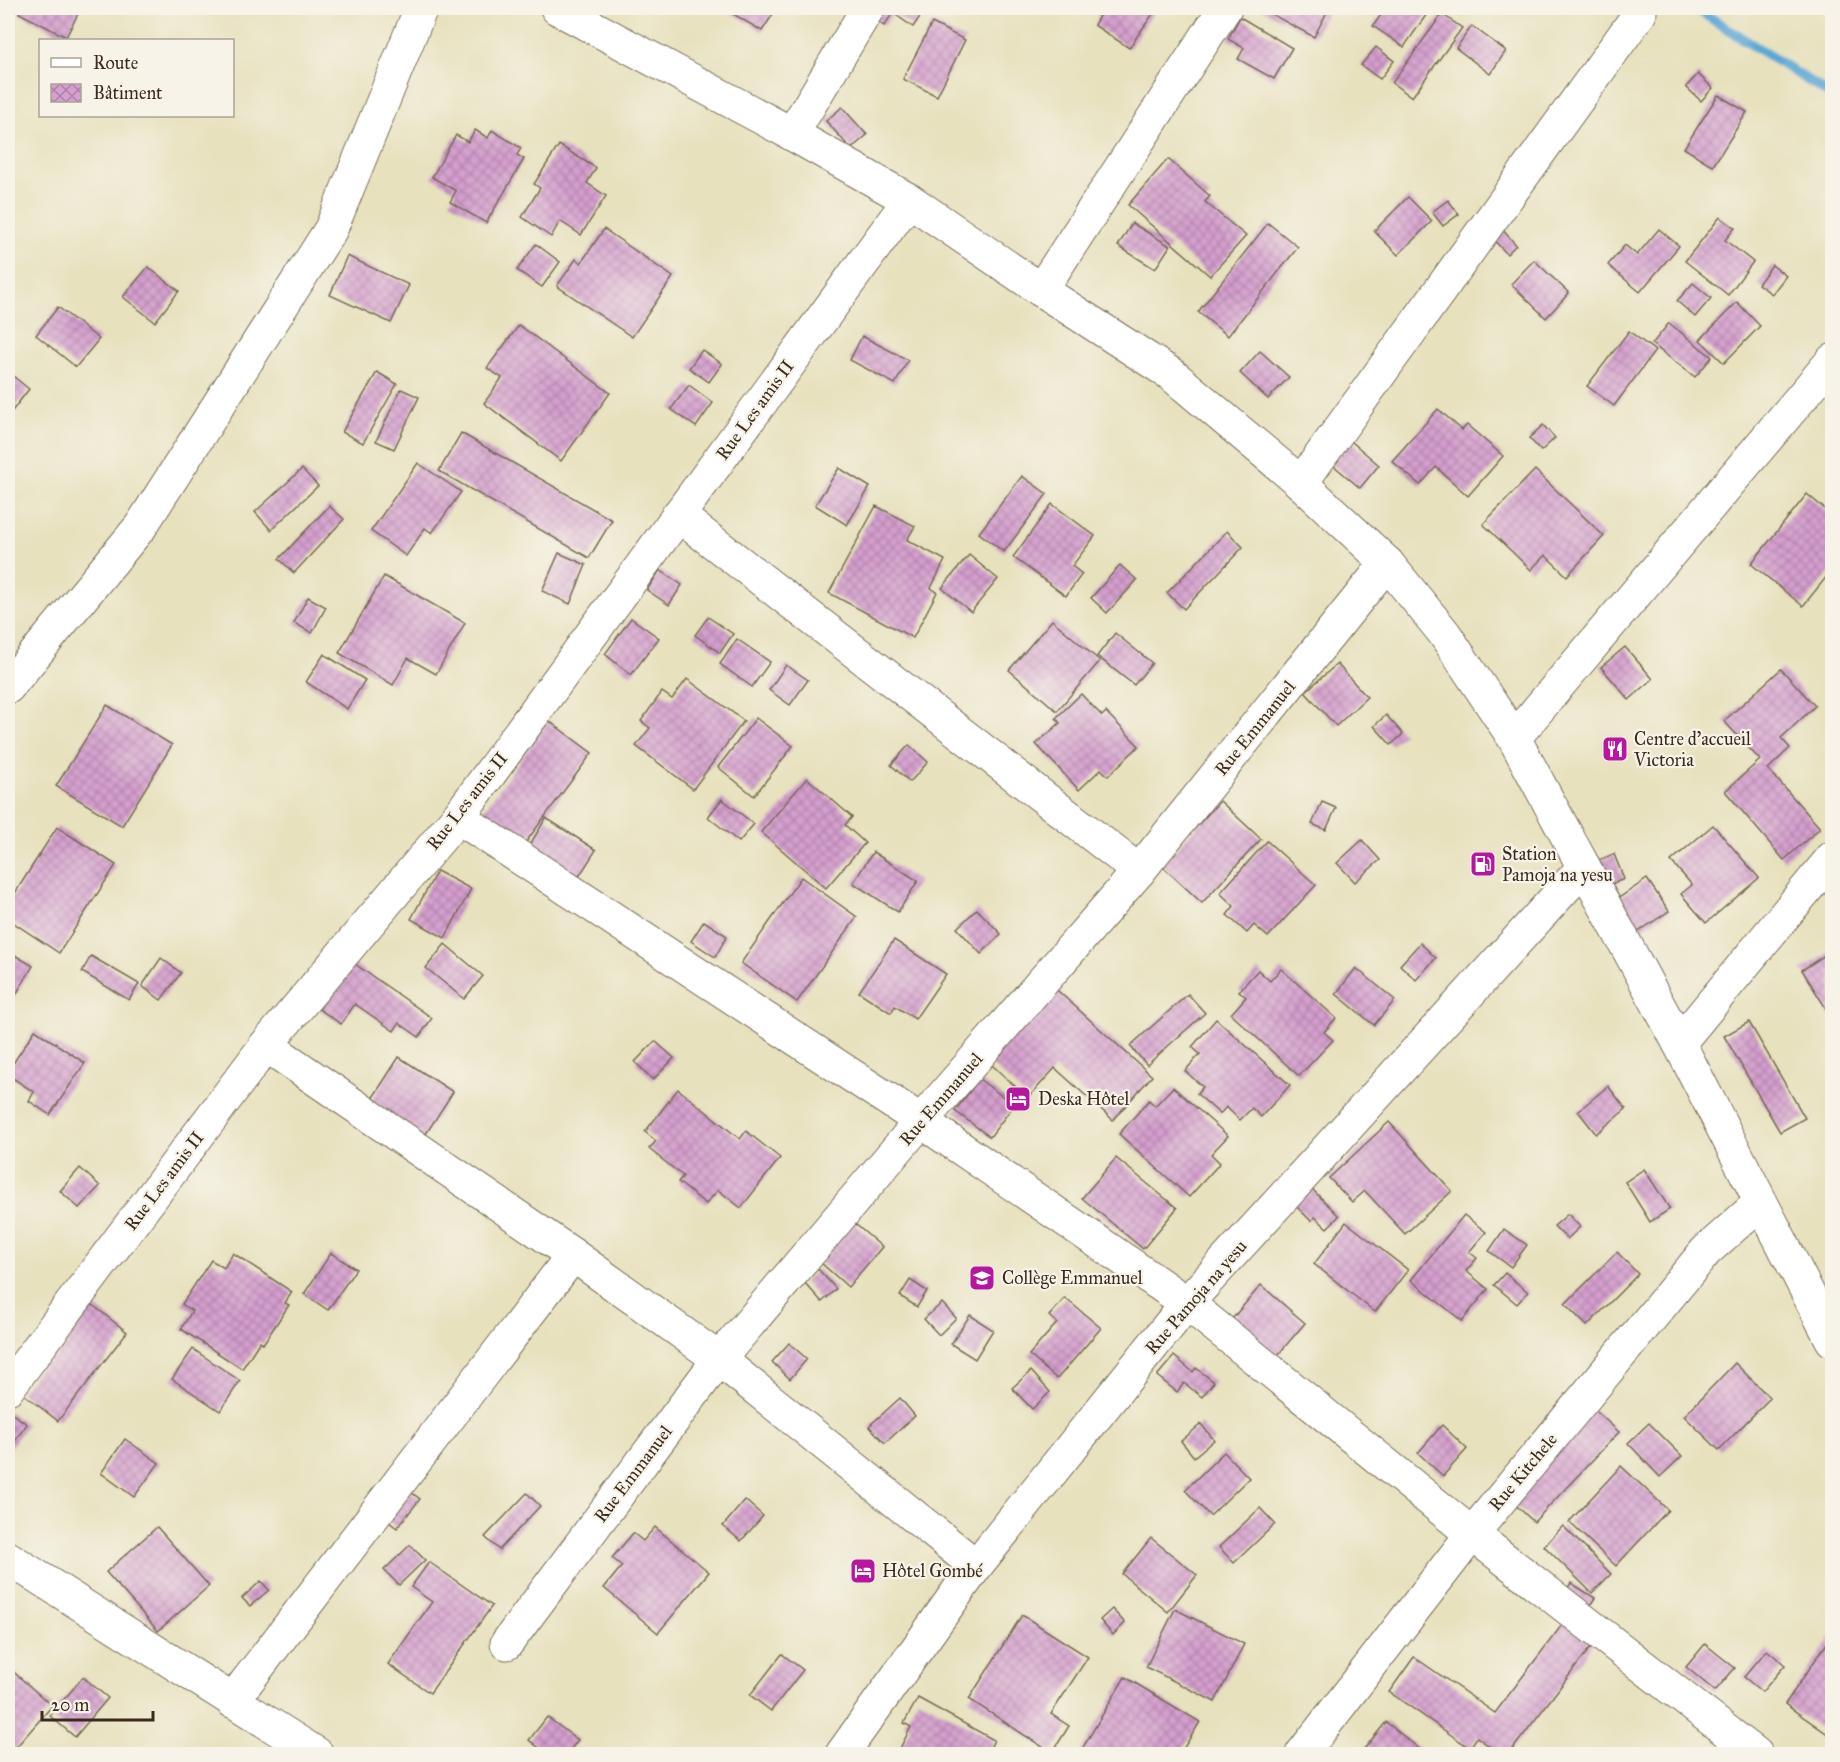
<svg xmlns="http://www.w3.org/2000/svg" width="1840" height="1762" viewBox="0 0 1840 1762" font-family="'IM FELL Great Primer',serif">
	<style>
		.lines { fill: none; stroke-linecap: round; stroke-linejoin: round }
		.stream { stroke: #5da7d5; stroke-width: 10 }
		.building { fill: url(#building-cross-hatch) }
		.street-casing { stroke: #776a56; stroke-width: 35 }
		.primary-casing { stroke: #776a56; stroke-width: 35 }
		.street { stroke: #fff; stroke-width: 33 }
		.primary { stroke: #fff; stroke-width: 33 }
		.labels { text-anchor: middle; stroke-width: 4.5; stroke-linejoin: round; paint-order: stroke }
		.street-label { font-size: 18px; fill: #3b2a1e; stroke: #f7f3e8 }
		.poi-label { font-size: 18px; fill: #3b2a1e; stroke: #f7f3e8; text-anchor: start }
	</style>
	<defs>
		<pattern id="building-cross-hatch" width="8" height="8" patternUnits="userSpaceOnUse" patternTransform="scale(1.5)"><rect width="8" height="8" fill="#d59fcf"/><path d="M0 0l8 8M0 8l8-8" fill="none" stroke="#ae82a7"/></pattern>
	</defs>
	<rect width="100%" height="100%" fill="#f7f3e8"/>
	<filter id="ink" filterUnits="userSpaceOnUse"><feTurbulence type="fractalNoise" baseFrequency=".0167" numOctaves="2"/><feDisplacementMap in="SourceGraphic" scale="12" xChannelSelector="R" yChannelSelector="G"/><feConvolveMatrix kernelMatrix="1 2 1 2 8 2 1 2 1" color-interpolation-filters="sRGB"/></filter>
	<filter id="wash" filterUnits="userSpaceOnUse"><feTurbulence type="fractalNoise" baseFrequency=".008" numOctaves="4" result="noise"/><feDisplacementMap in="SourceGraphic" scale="24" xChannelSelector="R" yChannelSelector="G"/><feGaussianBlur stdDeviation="1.35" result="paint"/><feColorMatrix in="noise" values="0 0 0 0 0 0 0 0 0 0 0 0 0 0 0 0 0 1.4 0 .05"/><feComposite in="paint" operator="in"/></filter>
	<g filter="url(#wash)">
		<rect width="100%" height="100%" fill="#e7e1be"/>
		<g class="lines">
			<!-- stream -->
			<path class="stream" d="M1695,8l137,88"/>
		</g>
		<g id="blocks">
			<!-- building -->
			<g class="building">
				<path d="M22,8h53l5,2 -14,27 -47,-24z"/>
				<path d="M723,8h54l-15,23z"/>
				<path d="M878,8h48l-13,19 -20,-14 -9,13 -12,-9z"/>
				<path d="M1087,8h70l-28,40 -35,-23 5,-9z"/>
				<path d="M1260,8h69l-15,29z"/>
				<path d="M1386,8h45l-27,39 -31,-21z"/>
				<path d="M1442,14l20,14 -50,69 -20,-14z"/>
				<path d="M1240,17l52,31 -18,31 -36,-20 6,-11 -16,-9z"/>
				<path d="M932,23l33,17 -28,56 -34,-17z"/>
				<path d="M1472,26l34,25 -16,23 -34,-26z"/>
				<path d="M1376,47l18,14 -14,18 -19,-14z"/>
				<path d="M1698,74l15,14 -12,13 -15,-14z"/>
				<path d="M1718,95l29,17 -34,54 -29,-18z"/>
				<path d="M842,107l25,28 -16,14 -25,-28z"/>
				<path d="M475,130l13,8 4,-8 29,18 -4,7 7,4 -38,64 -36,-21 6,-11 -24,-14 24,-42 12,7z"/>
				<path d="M559,145l37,23 -9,15 19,13 -25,39 -21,-14 -9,16 -29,-20 18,-29 -6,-4z"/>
				<path d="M1168,159l42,37 -5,6 41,34 -36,40 -82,-71z"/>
				<path d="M1408,197l24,24 -34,34 -24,-24z"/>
				<path d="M1448,200l11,14 -16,12 -11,-14z"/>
				<path d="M1720,217l15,11 -10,12 28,22 -25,33 -43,-34z"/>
				<path d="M1132,223l38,23 -15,23 -37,-23z"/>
				<path d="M1268,223l30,24 -70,89 -30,-24z"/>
				<path d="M1501,228l15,17 -9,9 -16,-17z"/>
				<path d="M604,229l69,48 -41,60 -75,-51 19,-27 5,4z"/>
				<path d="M1659,229l20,17 -39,46 -32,-27 17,-20 12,10z"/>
				<path d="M536,244l24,18 -18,25 -25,-17z"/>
				<path d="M347,256l62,29 -18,38 -61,-28z"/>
				<path d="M1534,260l35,33 -23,25 -35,-34z"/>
				<path d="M1772,265l14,11 -14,18 -14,-10z"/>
				<path d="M148,267l31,24 -24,31 -32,-25z"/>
				<path d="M1693,283l18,15 -16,19 -18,-16z"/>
				<path d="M1737,302l23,24 -36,37 -24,-23z"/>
				<path d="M58,307l41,32 -23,28 -40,-32z"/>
				<path d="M1669,323l43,34 -17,20 -43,-33z"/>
				<path d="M519,325l91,68 -49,68 -77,-58 18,-25 -15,-10z"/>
				<path d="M1629,331l26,20 -41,55 -27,-20z"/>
				<path d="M862,336l46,24 -13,24 -45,-24z"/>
				<path d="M702,350l20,14 -13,18 -20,-14z"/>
				<path d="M1260,351l29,26 -21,22 -28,-26z"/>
				<path d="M8,372l21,17 -20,26 -1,-1z"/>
				<path d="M377,372l20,12 -34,59 -21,-11z"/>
				<path d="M689,385l24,18 -17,24 -25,-18z"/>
				<path d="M401,389l18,8 -25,52 -18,-8z"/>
				<path d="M1438,409l24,21 5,-5 36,31 -35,40 -32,-29 -16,18 -28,-24z"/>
				<path d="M1543,425l12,13 -14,13 -12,-13z"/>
				<path d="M461,433l151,87 -23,38 -150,-87z"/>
				<path d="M1345,436l34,29 -19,23 -34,-29z"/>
				<path d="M418,463l43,29 -29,41 -7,-5 -19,28 -35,-25z"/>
				<path d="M839,468l31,19 -23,38 -32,-20z"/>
				<path d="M302,469l16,17 -47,44 -16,-18z"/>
				<path d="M1535,470l69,66 -37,40 -22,-21 -14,15 -48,-46z"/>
				<path d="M1022,476l25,18 -43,58 -25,-19z"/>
				<path d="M1807,494l25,21v55l-29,36 -52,-42z"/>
				<path d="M1052,504l43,32 -23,30 10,8 -16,22 -53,-39z"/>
				<path d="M329,506l15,13 -50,54 -15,-14z"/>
				<path d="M876,506l39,20 -8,14 38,20 -14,28 6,4 -24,46 -84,-45z"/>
				<path d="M1227,531l16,16 -59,62 -17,-16z"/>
				<path d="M559,553l27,12 -16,39 -28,-13z"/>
				<path d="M969,555l29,24 -27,33 -29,-24z"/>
				<path d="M1120,565l17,15 -30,33 -16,-15z"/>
				<path d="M660,570l22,15 -13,20 -22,-15z"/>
				<path d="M384,576l81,47 -29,51 -28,-16 -15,27 -54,-32z"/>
				<path d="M308,597l18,10 -14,26 -18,-10z"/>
				<path d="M708,617l25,17 -13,19 -25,-18z"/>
				<path d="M631,618l28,20 -28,37 -26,-21z"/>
				<path d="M1052,620l48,41 -43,50 -48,-41z"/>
				<path d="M1115,633l37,30 -18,22 -37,-29z"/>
				<path d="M737,639l33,23 -18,25 -32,-23z"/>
				<path d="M1625,647l28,32 -24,21 -28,-33z"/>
				<path d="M324,654l41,26 -18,29 -41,-27z"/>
				<path d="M1337,664l30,33 -31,29 -31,-34z"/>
				<path d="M786,665l22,15 -18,25 -21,-15z"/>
				<path d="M1781,669l34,37 -34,32 9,10 -22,21 52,59 -36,32 -59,-69 35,-31 -36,-39z"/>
				<path d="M687,679l57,42 -51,68 -57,-43 14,-18 -9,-7 21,-29 10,7z"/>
				<path d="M1081,694l21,22 4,-4 33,34 -31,30 -7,-7 -22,21 -43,-46 24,-21 -4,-5z"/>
				<path d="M107,705l65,40 -50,81 -66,-40z"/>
				<path d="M1386,715l17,19 -12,11 -17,-19z"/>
				<path d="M756,718l37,28 -39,50 -36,-29z"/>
				<path d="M549,721l43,32 -72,97 -43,-31z"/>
				<path d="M909,745l19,17 -18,20 -19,-17z"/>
				<path d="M807,778l45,39 -7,8 20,18 -39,45 -65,-56z"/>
				<path d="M722,799l32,25 -15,18 -31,-25z"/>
				<path d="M1220,801l41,38 -59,64 -41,-38z"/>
				<path d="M1322,802l14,6 -10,22 -14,-6z"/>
				<path d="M546,818l50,32 -18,28 -49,-32z"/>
				<path d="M1713,825l46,53 -53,45 -25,-29 11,-9 -21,-24z"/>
				<path d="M57,827l59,38 -57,88 -51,-34v-15z"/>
				<path d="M1362,840l18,20 -25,22 -18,-19z"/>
				<path d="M1267,841l49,44 -48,52 -14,-12 -7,8 -20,-18 7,-9 -14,-13z"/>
				<path d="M873,852l45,29 -20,31 -45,-29z"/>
				<path d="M1614,854l10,25 -20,8 -10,-25z"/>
				<path d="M437,871l34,18 -26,49 -34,-19z"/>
				<path d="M801,877l56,40 -60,85 -56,-39z"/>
				<path d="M1647,879l22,32 -31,21 -22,-32z"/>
				<path d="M977,909l24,25 -20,20 -24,-26z"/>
				<path d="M704,921l23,15 -12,21 -24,-16z"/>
				<path d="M894,940l52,34 -31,45 -20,-13 -4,7 -32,-21z"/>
				<path d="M1420,943l16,15 -20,22 -16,-15z"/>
				<path d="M445,944l38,32 -19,23 -38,-31z"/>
				<path d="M8,951l25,15 -25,42z"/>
				<path d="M1831,951l1,2v65l-30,-48z"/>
				<path d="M91,956l48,28 -10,16 -47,-28z"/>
				<path d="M161,958l20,15 -20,27 -19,-14z"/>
				<path d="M352,962l80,56 -13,19 -20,-14 -5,8 -39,-27 -14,20 -22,-15z"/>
				<path d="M1356,968l39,32 -21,25 -38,-31z"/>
				<path d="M1281,969l55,49 -12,14 9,8 -34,36 -68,-62 15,-17 -7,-6 19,-21 12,11z"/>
				<path d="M1048,982l104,94 -39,44 -58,-52 -27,30 -47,-43z"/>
				<path d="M1188,994l17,19 -58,52 -17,-19z"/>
				<path d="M1216,1019l74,66 -29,32 -9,-9 -12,12 -14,-13 -6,7 -23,-20 6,-7 -18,-16 15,-17 -8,-7z"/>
				<path d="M1749,1022l56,96 -25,14 -56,-96z"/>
				<path d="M35,1030l50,33 -35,52 -21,-14 5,-9 -26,-17v-4z"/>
				<path d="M655,1041l19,17 -21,22 -18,-18z"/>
				<path d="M399,1057l54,35 -40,62 -54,-35z"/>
				<path d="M979,1079l35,26 -24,32 -35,-26z"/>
				<path d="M1608,1086l18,23 -30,25 -18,-23z"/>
				<path d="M1173,1087l55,49 -17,18 9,9 -31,34 -70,-63 30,-34 6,6z"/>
				<path d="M678,1089l62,50 6,-8 34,27 -39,50 -23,-18 -12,14 -28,-22 5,-6 -34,-27 7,-8 -11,-9z"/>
				<path d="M1389,1122l63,69 -47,43 -40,-43 -13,11 -23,-24z"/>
				<path d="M1116,1158l61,50 -34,41 -61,-51z"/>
				<path d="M80,1168l20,18 -21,22 -19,-17z"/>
				<path d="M1644,1169l26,40 -20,13 -25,-40z"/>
				<path d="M1308,1185l31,31 -12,12 -12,-11 -4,4 -19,-19z"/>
				<path d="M1568,1214l12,13 -13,12 -13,-13z"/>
				<path d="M1464,1215l22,17 -17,20 8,6 -11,13 22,18 -26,32 -51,-41z"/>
				<path d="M1346,1222l62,48 -33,42 -61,-48z"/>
				<path d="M854,1223l28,24 -34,40 -28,-25z"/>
				<path d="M1504,1229l23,16 -16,22 -22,-16z"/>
				<path d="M1617,1252l21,22 -51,52 -22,-22z"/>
				<path d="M233,1253l59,39 -7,11 4,2 -26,39 -3,-3 -18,28 -61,-40 11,-18 -10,-7 29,-44 13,8z"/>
				<path d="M331,1253l25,16 -28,41 -24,-16z"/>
				<path d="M818,1269l18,20 -14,13 -18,-20z"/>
				<path d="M1505,1273l23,19 -11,12 -23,-19z"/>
				<path d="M910,1280l17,11 -10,16 -17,-11z"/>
				<path d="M1261,1285l44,38 -29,34 -44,-38z"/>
				<path d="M1065,1298l36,30 -44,51 -28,-24 28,-32 -8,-7z"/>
				<path d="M90,1303l37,29 -69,89 -37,-29z"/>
				<path d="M942,1303l14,15 -17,17 -15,-16z"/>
				<path d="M970,1315l23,15 -18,29 -24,-15z"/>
				<path d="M789,1343l18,16 -17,20 -18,-17z"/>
				<path d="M193,1349l47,32 -20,30 -48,-32z"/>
				<path d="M1174,1356l19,16 3,-4 18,14 -12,15 -18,-14 -7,9 -20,-16z"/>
				<path d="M1735,1363l35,35 -51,52 -35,-34z"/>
				<path d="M1031,1371l19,21 -18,17 -20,-21z"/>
				<path d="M900,1398l15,18 -30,27 -16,-17z"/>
				<path d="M1587,1403l32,29 -85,90 -25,-23z"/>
				<path d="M8,1411l19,13 -19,27z"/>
				<path d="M1649,1423l33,33 -22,21 -32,-34z"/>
				<path d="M1201,1424l13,16 -20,17 -13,-16z"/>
				<path d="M1442,1425l25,24 -24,27 -25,-23z"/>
				<path d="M125,1439l34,24 -25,34 -33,-24z"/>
				<path d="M1224,1452l25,26 -39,38 -25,-26z"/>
				<path d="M1621,1466l47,44 -52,56 -47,-44z"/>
				<path d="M404,1487l16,12 -23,29 -16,-12z"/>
				<path d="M527,1493l13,13 -41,44 -14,-13z"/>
				<path d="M745,1500l18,16 -22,25 -18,-15z"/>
				<path d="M1260,1508l15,16 -41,39 -15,-16z"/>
				<path d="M1563,1526l48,48 -19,19 -48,-47z"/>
				<path d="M157,1527l52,59 -51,45 -52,-59z"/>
				<path d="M655,1527l54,45 -51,61 -54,-45 18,-22 -10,-8 21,-25 10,8z"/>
				<path d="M1151,1538l46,37 -29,37 -46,-38z"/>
				<path d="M410,1545l15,15 -26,25 -15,-15z"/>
				<path d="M429,1562l63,44 -62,87 -42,-29 44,-62 -21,-15z"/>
				<path d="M261,1581l8,9 -19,16 -8,-8z"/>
				<path d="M1571,1583l24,15 -11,16 -23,-16z"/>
				<path d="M1112,1609l13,14 -12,12 -13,-15z"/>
				<path d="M1175,1609l69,35 -29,58 -69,-35z"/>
				<path d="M1022,1615l66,42 -37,57 18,12 -17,27 -83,-54z"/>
				<path d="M1565,1621l29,22 -85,111h-9l-23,-17 -7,11 -81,-56 25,-35 81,56z"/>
				<path d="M1832,1636v101l-47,-33z"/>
				<path d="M1705,1644l30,24 -20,23 -29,-24z"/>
				<path d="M1767,1650l18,15 -23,27 -18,-15z"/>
				<path d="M782,1654l21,16 -32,41 -21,-16z"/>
				<path d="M8,1667l44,39 -41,47 -3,-3z"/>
				<path d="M83,1677l25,21 -33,39 -25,-21z"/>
				<path d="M1125,1677l75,45 -20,32h-101z"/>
				<path d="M918,1698l76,42 -7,14h-90l14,-27 -7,-4z"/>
				<path d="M547,1717l31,23 -11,14h-20l-18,-14z"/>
				<path d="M1386,1722l40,32h-66z"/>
			</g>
		</g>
	</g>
	<g filter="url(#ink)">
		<use href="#blocks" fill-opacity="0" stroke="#776a56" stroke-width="1.5"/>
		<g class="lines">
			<!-- street casing -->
			<g class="street-casing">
				<g id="street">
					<path d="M792,134l76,-126"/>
					<path d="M1041,290l184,-282"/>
					<path d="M1301,483l339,-470"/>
					<path d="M678,515l461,356"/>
					<path d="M8,687l133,-161 190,-297 90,-221"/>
					<path d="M1514,738l318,-377"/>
					<path d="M458,817l463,304 266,182 285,231 284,220"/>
					<path d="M1679,1043l153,-185"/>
					<path d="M266,1045l307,210 146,104 257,207"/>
					<path d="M8,1388l258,-343 192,-228 451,-617"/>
					<path d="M8,1558l309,196"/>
					<path d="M507,1643l212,-284 202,-238 218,-250 248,-308"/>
					<path d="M232,1701l341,-446"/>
					<path d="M842,1754l134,-188 211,-263 397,-436"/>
					<path d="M1302,1754l170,-220 234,-283 54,-48"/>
				</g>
			</g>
			<!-- primary casing -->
			<g class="primary-casing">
				<path id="primary" d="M557,8l235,126 117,66 132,90 130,84 130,109 86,80 57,70 70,105 165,305 153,297"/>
			</g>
			<!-- street -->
			<use href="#street" class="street"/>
			<!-- primary -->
			<use href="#primary" class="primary"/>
		</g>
	</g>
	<!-- icons -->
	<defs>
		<g id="restaurant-square" transform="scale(1.35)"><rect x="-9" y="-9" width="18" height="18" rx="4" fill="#b5179e" stroke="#f7f3e8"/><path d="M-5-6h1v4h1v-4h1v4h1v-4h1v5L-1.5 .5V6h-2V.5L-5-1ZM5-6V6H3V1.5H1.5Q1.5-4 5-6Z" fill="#fff"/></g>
		<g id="fuel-square" transform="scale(1.35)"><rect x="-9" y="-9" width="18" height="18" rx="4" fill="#b5179e" stroke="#f7f3e8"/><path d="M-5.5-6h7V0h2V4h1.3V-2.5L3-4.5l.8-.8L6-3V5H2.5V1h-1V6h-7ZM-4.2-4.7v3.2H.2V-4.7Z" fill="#fff"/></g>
		<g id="hotel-square" transform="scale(1.35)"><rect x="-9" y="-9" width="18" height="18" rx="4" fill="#b5179e" stroke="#f7f3e8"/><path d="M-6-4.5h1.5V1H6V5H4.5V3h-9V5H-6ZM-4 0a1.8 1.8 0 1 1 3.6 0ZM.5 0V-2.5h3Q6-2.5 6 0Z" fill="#fff"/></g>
		<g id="school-square" transform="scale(1.35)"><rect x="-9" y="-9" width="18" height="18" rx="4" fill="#b5179e" stroke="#f7f3e8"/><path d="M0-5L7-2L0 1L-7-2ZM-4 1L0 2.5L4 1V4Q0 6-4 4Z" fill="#fff"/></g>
	</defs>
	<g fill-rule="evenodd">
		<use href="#restaurant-square" x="1615" y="749"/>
		<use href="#fuel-square" x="1483" y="864"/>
		<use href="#hotel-square" x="1018" y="1099"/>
		<use href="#school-square" x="982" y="1278"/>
		<use href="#hotel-square" x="863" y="1571"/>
	</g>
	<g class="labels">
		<!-- street labels -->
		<g class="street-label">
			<text transform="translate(755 410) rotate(-54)" y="6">Rue Les amis II</text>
			<text transform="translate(1255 728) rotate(-51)" y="6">Rue Emmanuel</text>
			<text transform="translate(467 801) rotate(-52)" y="6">Rue Les amis II</text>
			<text transform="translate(941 1099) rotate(-49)" y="6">Rue Emmanuel</text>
			<text transform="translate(164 1181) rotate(-53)" y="6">Rue Les amis II</text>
			<text transform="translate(1196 1297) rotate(-49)" y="6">Rue Pamoja na yesu</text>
			<text transform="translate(1523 1472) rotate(-50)" y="6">Rue Kitchele</text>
			<text transform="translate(633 1474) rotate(-53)" y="6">Rue Emmanuel</text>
		</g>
		<!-- poi labels -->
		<g class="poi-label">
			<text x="1634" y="745">Centre d'accueil<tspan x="1634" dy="21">Victoria</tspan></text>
			<text x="1502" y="860">Station<tspan x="1502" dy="21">Pamoja na yesu</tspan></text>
			<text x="1038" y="1105">Deska Hôtel</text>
			<text x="1002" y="1284">Collège Emmanuel</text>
			<text x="882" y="1577">Hôtel Gombé</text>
		</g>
	</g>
	<!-- margin -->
	<rect width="1840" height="1762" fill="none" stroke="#f7f3e8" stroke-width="30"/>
	<!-- legend -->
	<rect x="39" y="39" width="195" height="78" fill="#f7f3e8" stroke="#aca397" stroke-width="1.5"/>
	<rect x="51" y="58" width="30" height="9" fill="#ffffff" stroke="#aca397" stroke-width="1.5"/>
	<text x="93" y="69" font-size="18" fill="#3b2a1e">Route</text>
	<rect x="51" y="84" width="30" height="18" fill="url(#building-cross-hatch)" stroke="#aca397" stroke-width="1.5"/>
	<text x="93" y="99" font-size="18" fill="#3b2a1e">Bâtiment</text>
	<!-- scale -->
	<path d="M42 1711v9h111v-9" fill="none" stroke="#3b2a1e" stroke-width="3"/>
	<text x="51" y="1711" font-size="18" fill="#3b2a1e" stroke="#f7f3e8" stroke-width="4.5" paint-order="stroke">20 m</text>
</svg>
